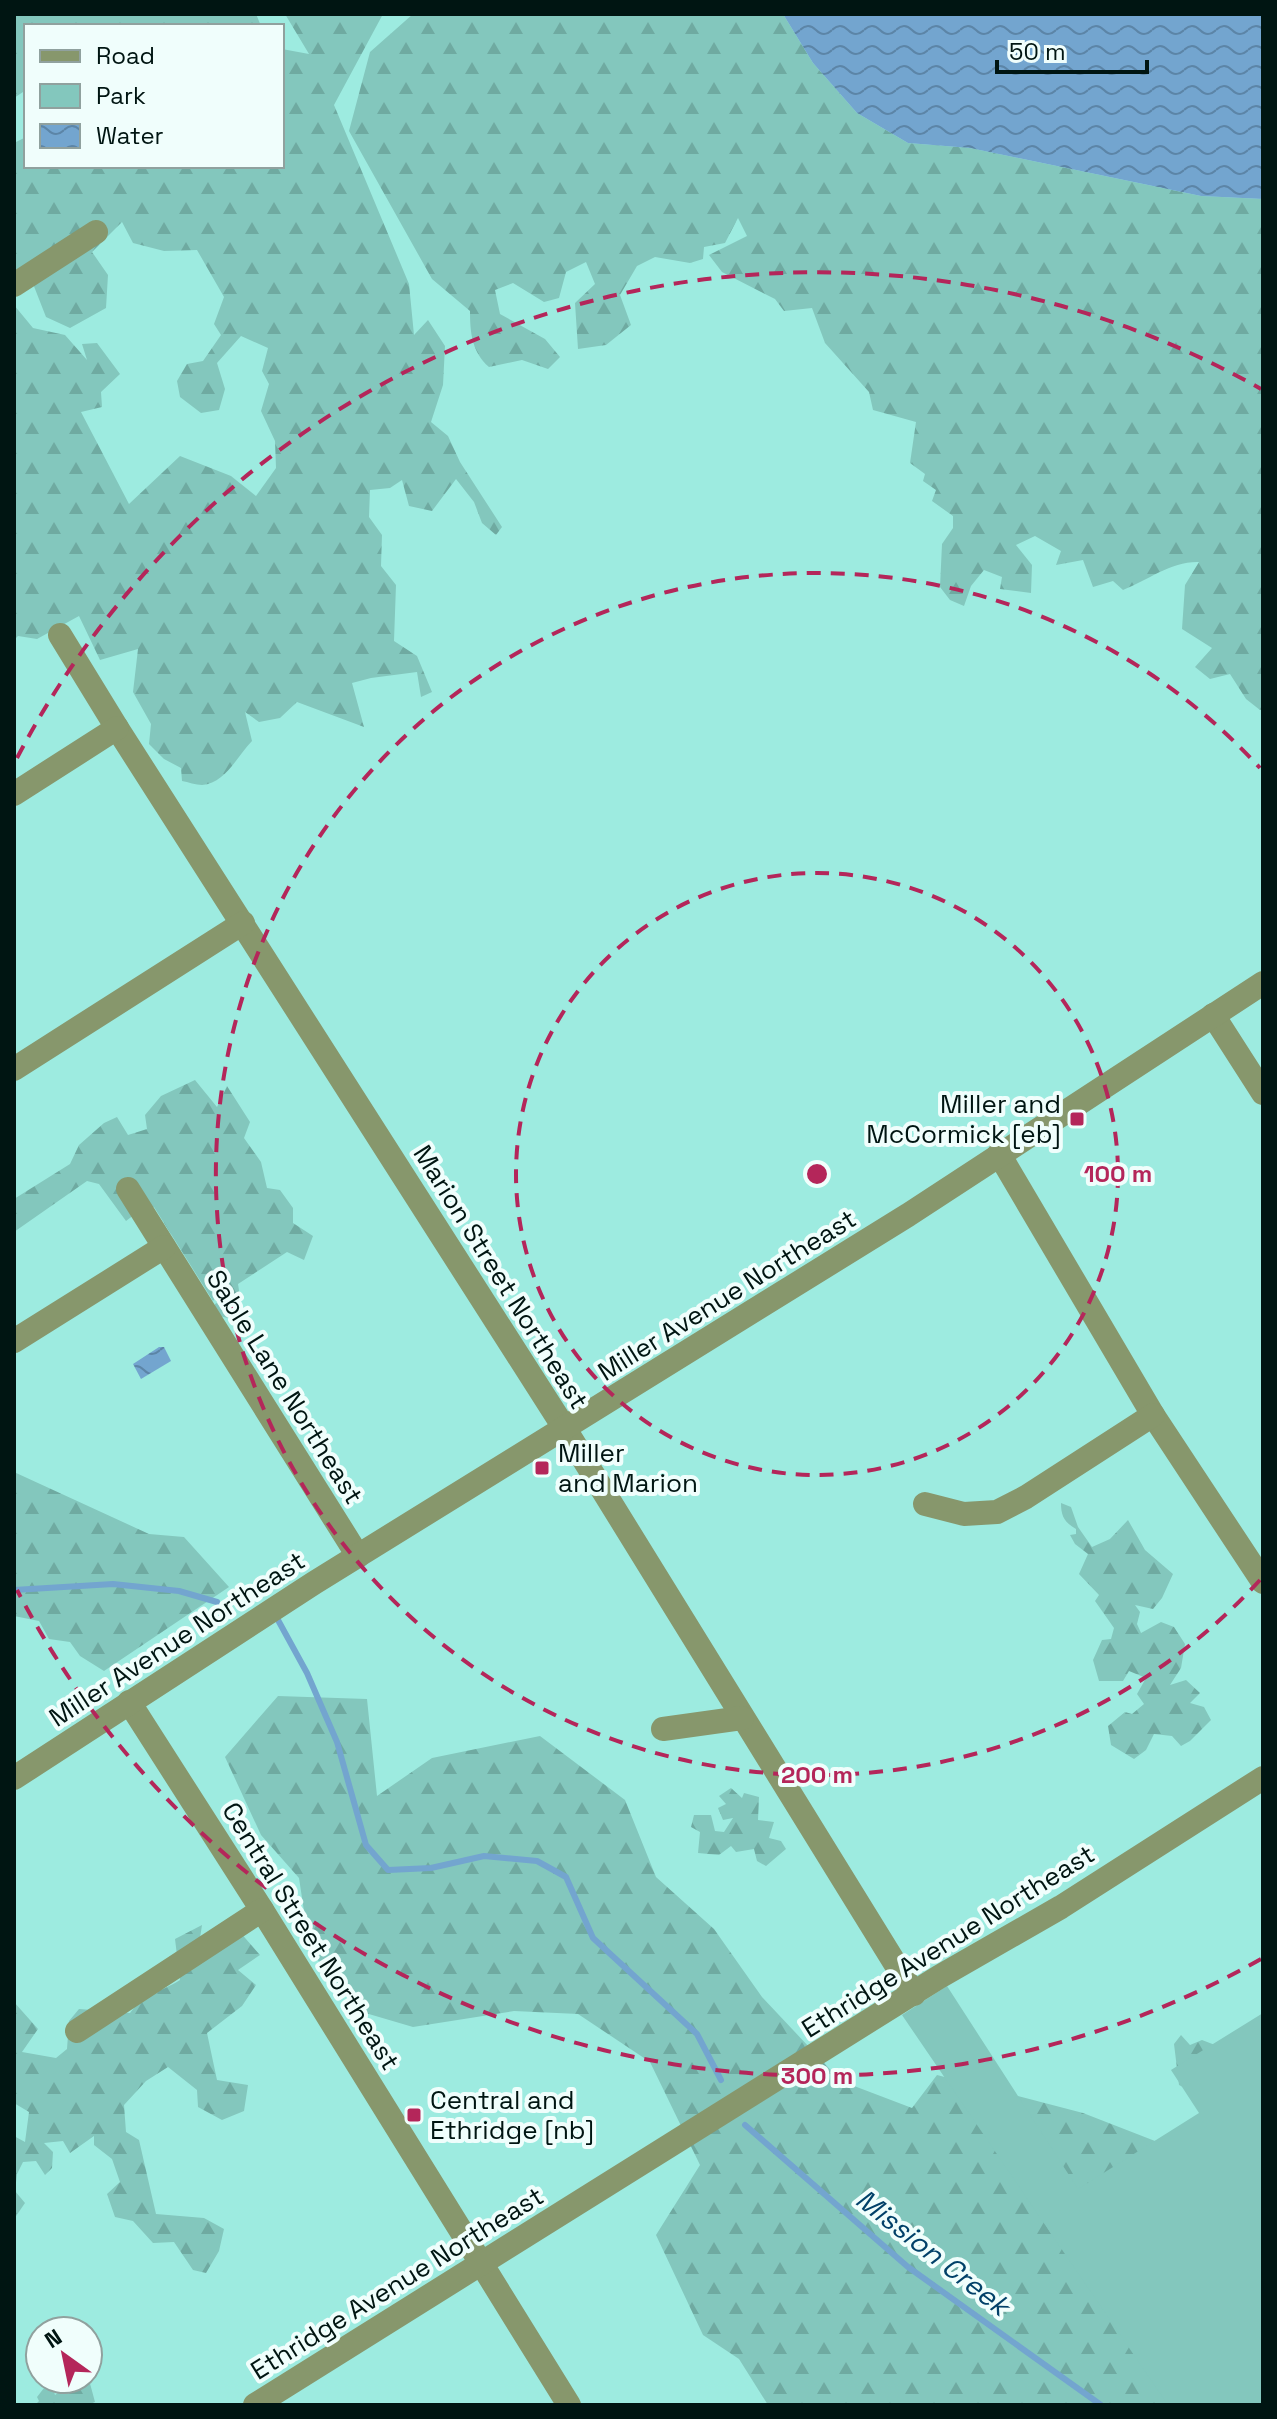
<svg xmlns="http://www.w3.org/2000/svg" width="1277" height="2419" viewBox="0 0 1277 2419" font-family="'Space Grotesk',sans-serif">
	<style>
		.forest { fill: url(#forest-firs) }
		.park { fill: #83c7bd }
		.water { fill: url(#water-waves) }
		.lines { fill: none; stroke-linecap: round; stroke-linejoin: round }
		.stream { stroke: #73a5cf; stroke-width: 6 }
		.minor { stroke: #87976c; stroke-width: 24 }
		.ring { fill: none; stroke: #b4265a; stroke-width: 4; stroke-dasharray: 14 10 }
		.poi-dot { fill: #b4265a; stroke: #f0fefc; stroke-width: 3 }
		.labels { text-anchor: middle; stroke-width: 8; stroke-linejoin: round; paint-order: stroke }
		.poi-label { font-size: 26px; fill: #001512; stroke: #f0fefc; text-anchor: start }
		.street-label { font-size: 26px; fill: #001512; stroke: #f0fefc }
		.water-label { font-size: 28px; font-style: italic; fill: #024169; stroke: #f0fefc }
		.centre { fill: #b4265a; stroke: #f0fefc; stroke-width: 4 }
		.ring-label { font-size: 24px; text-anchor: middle; font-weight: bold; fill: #b4265a; stroke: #f0fefc; stroke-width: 8; stroke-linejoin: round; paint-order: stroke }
	</style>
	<defs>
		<pattern id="forest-firs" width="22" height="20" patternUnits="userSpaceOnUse" patternTransform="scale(2)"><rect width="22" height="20" fill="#83c7bd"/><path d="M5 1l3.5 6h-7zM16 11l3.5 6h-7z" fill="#6faaa1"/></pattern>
		<pattern id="water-waves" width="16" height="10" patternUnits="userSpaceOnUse" patternTransform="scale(2)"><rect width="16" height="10" fill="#73a5cf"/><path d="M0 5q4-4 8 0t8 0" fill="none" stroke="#5c85a7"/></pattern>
	</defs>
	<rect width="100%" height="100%" fill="#9debe0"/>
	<!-- forest -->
	<g class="forest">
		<path d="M14,14h242l5,12h-235v64l-12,8z"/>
		<path d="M285,14h98l-49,91 75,179 5,51 14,-15 17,26 -2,39 -12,37 17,14 12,26 42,65 -6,8 -14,-12 -8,-21 -18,-23 -24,32 -23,-5 -7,-26 -12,8 -20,2 -1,27 13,18 -1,31 15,19 -2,56 23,15 15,36 -11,5 -4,-25 -46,6 -19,5 12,44 -67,-25 -17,16 -21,4 -14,-10 7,29c-15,15 -26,42 -50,44 -6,0 -14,-3 -20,-4l-1,-13 -17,-9 -15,-15 2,-20 -18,-32 5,-43 -38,11 -21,-44 -42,23 -19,-3 -4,4v-335l19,23 32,7 22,25 -5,-16 15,-1 23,31 -19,18 1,15 -21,5 48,92 51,-48 51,20 25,20 20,-28 -1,-27 -14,-30 8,-27 -7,-13 6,-23 -27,-12 -24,27 8,26 -6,21 -18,3 -21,-16 -3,-16 10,-17 16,-3 18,-26 -7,-11 10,-27 -27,-47 -33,1 -31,-8 -11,-21 -30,30 16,23 -2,33 -36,20 -24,-11 -18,-46 -14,1v-129l12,-6v29h256v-117l27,5z"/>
		<path d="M413,14h370l30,49 44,50 51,30 62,5 231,48 62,3v510l-3,1 -14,-11 -16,-25 -20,5 -15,-12 17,-19 -30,-19 3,-44 14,-23c-27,-1 -51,18 -76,28l-10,-9 -20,6 -10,-27 -27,5 5,-14 -26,-15 -19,9 16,20 -1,28 -31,-4 2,-12 -18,-7 -13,16 -7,20 -14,-6 -10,-13 2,-43 11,-16v-12l-21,-15 4,-11 -13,-9 2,-7 -15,-11 6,-41 -43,-12 -4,-18 -44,-49 -13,-35 -28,3 -9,-12 -53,-27 -13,-17 38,-19 -9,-18 -13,25 -21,4 -1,12 -13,4 -35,-6 -18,9 -17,29 11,30 -25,20 -28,4 -3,-46 20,-19 -9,-22 -20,10 -7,26 -15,4 -31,-19 -18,7 5,24 45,25 15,18 -12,12 -26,-9 -33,7c-17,-15 -19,-34 -19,-56l-38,-32 -83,-148 21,-79z"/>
		<path d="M195,1080l22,27 10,-21 23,36 -6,16 17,24 6,26 13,2 13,18v15l20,13 -9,24 -17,-8 -49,32c3,16 1,23 -10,34l-13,-3v-11l10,-6 -3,-8 -9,11 -59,-94 -11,1 -17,13 -27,-37 -12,-3 -73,51v-33l56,-35 9,-19 25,-22 13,-6 11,18 19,-6 -2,-14 16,-19z"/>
		<path d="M14,1472l135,62 35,3 45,50 -125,84 -24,-15 -10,-14 -21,-3 -10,-18 -25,-5z"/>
		<path d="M1061,1503l10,4 7,20 14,20 18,-8 18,-19 17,30 28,24 -11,24 -9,11 -18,-4 5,7 -3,12 4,9 20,-11 13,5 11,17 -4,24 -11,17 16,-5 14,13 -10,10 14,4 7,13 -21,21 -9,5 -9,-10 -18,-2 -8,16 -12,9 -23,-14 -3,-19 17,-14 7,2 12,-10 -7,-10 9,-16 -17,-7 -6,10h-24l-6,-21 9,-20 9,-1 3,-11 -19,-27 4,-6 -20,-21 9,-20 -13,-10 -5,-9 6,-1v-5c-12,-7 -15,-13 -15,-26z"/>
		<path d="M278,1696l89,3 10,97 55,-38 108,-22 85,64 31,77 58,52 48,68 79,84 71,27 25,-33 146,38 72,28 48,-19 -10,-30 -14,-7 -5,-41 7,-9 9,10 12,-5 47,18 14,347h-495l-29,-46 -36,-24 -47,-100 44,-70 -50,-103 -72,-48 -64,-3 -101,16 -51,-15 -52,-61 -11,-73 -38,-43 -36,-78z"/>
		<path d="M731,1788l11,10 2,-5 15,4 -1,23 16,2 -5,16 12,3 5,8 -20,17 -9,-5 -3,-12 -18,3 -5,-6 -12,9 -21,-2 2,-21 -9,-5 3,-12h17l4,16 9,1 9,-14 -10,2 -5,-12 8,-4 -7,-8z"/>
		<path d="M202,1925l-6,39 43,-33 21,24 -22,15 18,15 -14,21 -35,27 10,47 31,5 -4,26 -22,9 -24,-13 -1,-17 -29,-23 -22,14 -22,24 2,27 13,8 17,74 48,4 20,11 -5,22 -13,22 -13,-3 -19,-28 -21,1 -20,-22 -18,-4 -8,-23 13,-12 -8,-23 -18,-14v-9l-24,17 -7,-12 -19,2 9,9 -1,16 -7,7 -9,-14 -13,1 -6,12 -2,17 10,12 -11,16v-83l11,6 4,-30 -15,-9v-101l24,27 -16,23 34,6 11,-9 2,-28 10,-12 51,4c16,-22 28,-19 50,-33l-5,-41z"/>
		<path d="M88,2376l7,26 -7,3h-53l4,-4 -2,-4 7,-9 8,-4 3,11 18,-13 -1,-3h16z"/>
	</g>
	<!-- park -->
	<path class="park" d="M947,1986l131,203 121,-76 -28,-43 92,-57v392h-95l-266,-390z"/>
	<!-- water -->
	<g class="water">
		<path d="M783,14h480v185l-62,-3 -231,-48 -62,-5 -51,-30 -44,-50z"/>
		<path d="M159,1347h5l7,14 -30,18 -8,-15z"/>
	</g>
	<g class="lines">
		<!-- stream -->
		<g class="stream">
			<path d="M14,1590l99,-6 66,7 38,11"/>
			<path d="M278,1620l29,53 30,69 29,103 22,25 43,-2 53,-12 53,5 29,16 27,61 104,96 24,46"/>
			<path d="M745,2125l163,142 193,138"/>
		</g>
		<!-- minor -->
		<g class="minor">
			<path d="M14,285l82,-53"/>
			<path d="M60,635l57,93 448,701 349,565"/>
			<path d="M14,794l103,-66"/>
			<path d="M1213,1015l50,78"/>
			<path d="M14,1069l229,-146"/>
			<path d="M999,1154l154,261 110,167"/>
			<path d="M128,1189l230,367"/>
			<path d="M14,1341l150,-94"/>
			<path d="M925,1504l39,10 33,-2 29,-15 127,-82"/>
			<path d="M129,1702l133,208 307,495"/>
			<path d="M663,1729l79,-11"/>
			<path d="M14,1778l300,-195 594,-368 355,-232"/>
			<path d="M77,2031l185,-121"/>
			<path d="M255,2405l684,-428 122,-70 202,-129"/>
		</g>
	</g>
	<!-- distance rings -->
	<g class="ring">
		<circle cx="817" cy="1174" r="301"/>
		<path d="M1260 1580A601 601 0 1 1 1260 768"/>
		<path d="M1261 1959A902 902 0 0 1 17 1590M17 758A902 902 0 0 1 1261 389"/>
	</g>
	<!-- markers -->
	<g class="poi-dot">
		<rect x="1069" y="1111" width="16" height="16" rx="4"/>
		<rect x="534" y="1460" width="16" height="16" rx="4"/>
		<rect x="406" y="2107" width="16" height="16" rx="4"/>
	</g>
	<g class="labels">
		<!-- poi labels -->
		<g class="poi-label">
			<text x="1061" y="1113" text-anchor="end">Miller and<tspan x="1061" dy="30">McCormick [eb]</tspan></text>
			<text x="558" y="1462">Miller<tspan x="558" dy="30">and Marion</tspan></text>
			<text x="430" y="2109">Central and<tspan x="430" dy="30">Ethridge [nb]</tspan></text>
		</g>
		<!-- street labels -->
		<g class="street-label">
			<text transform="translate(501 1277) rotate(58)" y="9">Marion Street Northeast</text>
			<text transform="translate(727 1295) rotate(-32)" y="9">Miller Avenue Northeast</text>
			<text transform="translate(285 1387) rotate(58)" y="9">Sable Lane Northeast</text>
			<text transform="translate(177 1639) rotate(-33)" y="9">Miller Avenue Northeast</text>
			<text transform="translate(311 1936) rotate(58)" y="9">Central Street Northeast</text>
			<text transform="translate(948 1941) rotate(-32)" y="9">Ethridge Avenue Northeast</text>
			<text transform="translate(397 2283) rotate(-32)" y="9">Ethridge Avenue Northeast</text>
		</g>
		<!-- water labels -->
		<g class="water-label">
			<text transform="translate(933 2252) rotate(38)" y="10">Mission Creek</text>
		</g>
	</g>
	<circle cx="817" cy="1174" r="12" class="centre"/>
	<g class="ring-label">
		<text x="1118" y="1182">100 m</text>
		<text x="817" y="1783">200 m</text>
		<text x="817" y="2084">300 m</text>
	</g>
	<!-- border -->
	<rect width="1277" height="2419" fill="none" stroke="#001512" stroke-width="32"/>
	<!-- legend -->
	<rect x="24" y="24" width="260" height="144" fill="#f0fefc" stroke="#90a19e" stroke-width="2"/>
	<rect x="40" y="50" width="40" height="12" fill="#87976c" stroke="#90a19e" stroke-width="2"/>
	<text x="96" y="64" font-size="24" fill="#001512">Road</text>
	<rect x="40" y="84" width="40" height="24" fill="#83c7bd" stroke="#90a19e" stroke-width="2"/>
	<text x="96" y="104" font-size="24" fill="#001512">Park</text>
	<rect x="40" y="124" width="40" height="24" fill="url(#water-waves)" stroke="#90a19e" stroke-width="2"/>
	<text x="96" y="144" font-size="24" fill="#001512">Water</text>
	<!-- north arrow -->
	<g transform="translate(64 2355) rotate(327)"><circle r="38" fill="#f0fefc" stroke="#90a19e" stroke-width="2"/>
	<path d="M0-6L14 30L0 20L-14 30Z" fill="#b4265a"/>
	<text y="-12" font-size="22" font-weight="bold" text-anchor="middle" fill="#001512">N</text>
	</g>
	<!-- scale -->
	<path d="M997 60v12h150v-12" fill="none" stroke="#001512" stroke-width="4"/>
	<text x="1009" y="60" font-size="24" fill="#001512" stroke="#f0fefc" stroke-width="6" paint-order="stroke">50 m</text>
</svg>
